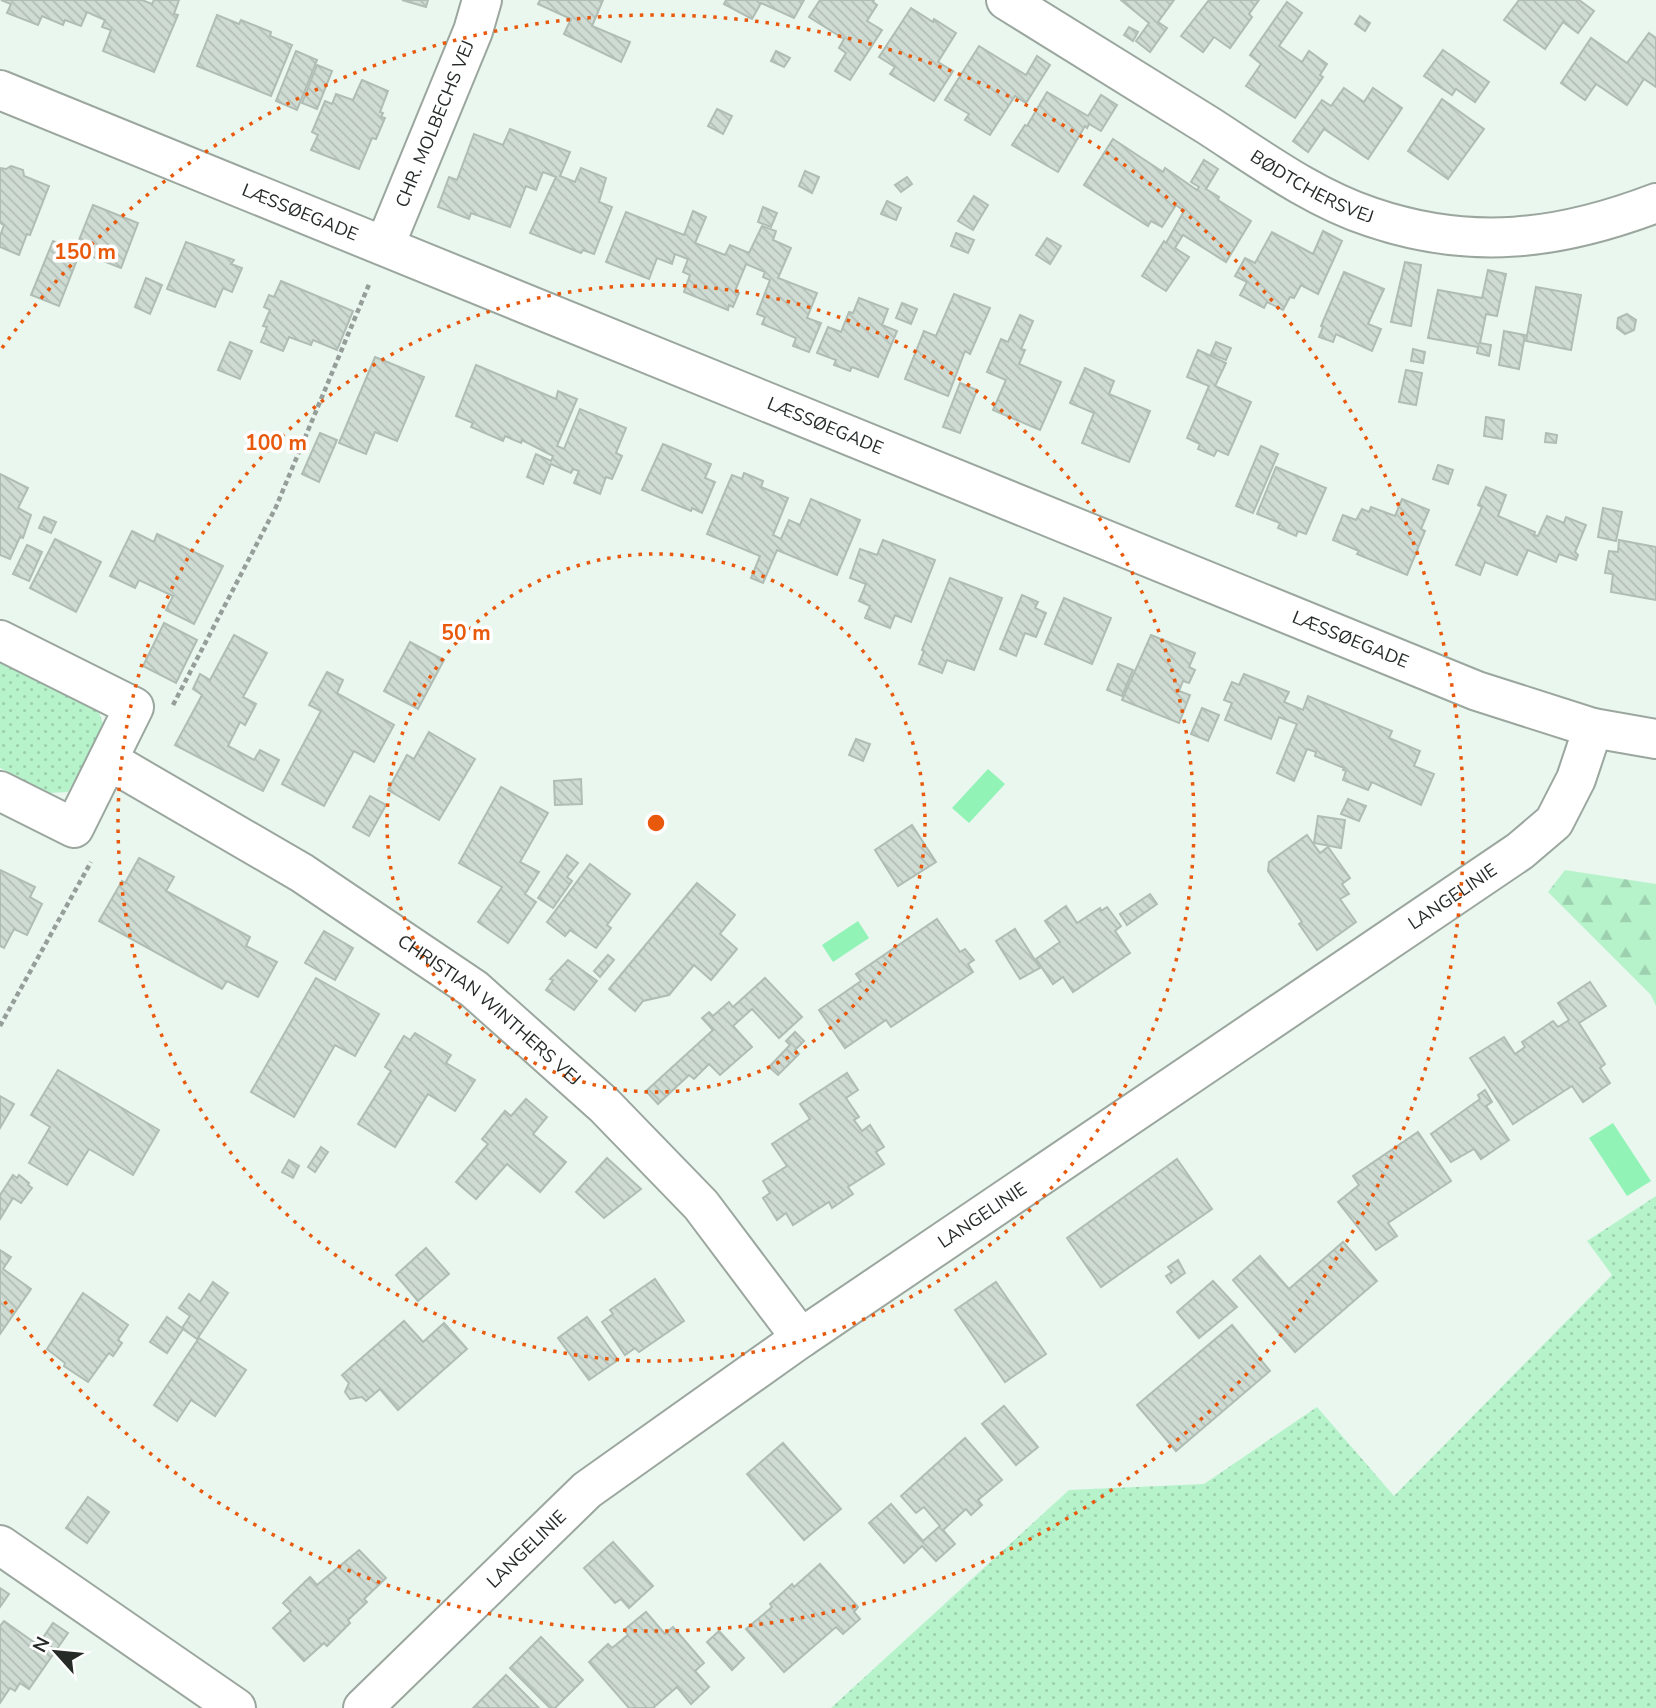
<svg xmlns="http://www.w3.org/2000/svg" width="1656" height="1708" viewBox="0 0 1656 1708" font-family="'Nunito Sans',sans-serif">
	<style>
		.grass { fill: url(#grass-dots) }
		.forest { fill: url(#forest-firs) }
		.water { fill: #92f3b7 }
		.building { fill: url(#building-back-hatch); stroke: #b0bdb4; stroke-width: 2 }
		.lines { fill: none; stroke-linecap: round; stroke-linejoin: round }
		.minor-casing { stroke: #9ba79e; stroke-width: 42 }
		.tertiary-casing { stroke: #9ba79e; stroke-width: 42 }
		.path { stroke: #959e98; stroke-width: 4.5; stroke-dasharray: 5 3.5; stroke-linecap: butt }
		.minor { stroke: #fff; stroke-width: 38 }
		.tertiary { stroke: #fff; stroke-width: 38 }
		.ring { fill: none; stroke: #e8590c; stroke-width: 3.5; stroke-dasharray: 3.5 7 }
		.labels { text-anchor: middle; stroke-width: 7; stroke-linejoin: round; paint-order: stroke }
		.street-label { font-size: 18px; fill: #262b28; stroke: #fff }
		.centre { fill: #e8590c; stroke: #fff; stroke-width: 3.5 }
		.ring-label { font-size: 21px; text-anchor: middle; font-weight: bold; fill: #e8590c; stroke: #fff; stroke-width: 7; stroke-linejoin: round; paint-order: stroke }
	</style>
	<defs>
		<pattern id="grass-dots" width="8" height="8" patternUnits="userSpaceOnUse" patternTransform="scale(1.75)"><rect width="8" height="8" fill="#b6f3cb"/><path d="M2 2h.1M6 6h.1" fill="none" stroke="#9cd0ae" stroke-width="1.8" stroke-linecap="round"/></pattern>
		<pattern id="forest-firs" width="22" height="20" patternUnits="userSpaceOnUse" patternTransform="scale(1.75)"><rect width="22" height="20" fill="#b6f3cb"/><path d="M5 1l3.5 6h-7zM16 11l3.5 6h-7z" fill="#9cd0ae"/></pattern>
		<pattern id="building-back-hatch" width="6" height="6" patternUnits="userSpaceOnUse" patternTransform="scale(1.75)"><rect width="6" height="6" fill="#cfdcd3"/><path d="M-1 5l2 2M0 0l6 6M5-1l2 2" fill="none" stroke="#b2bdb5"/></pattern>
	</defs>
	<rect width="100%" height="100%" fill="#eaf7ee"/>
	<!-- grass -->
	<g class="grass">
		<path d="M0,657l97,50 7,20 -36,65 -18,1 -50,-25z"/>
		<path d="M1656,1196v512h-825l238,-218 135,-6 113,-77 77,89 218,-221 -25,-34z"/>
	</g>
	<!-- forest -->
	<path class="forest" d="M1565,870l91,14v122l-5,-11 -103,-103z"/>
	<!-- water -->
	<g class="water">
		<path d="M988,769l17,15 -36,39 -17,-15z"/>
		<path d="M858,921l11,17 -36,24 -11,-17z"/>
		<path d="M1613,1123l38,58 -24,15 -38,-58z"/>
	</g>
	<!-- building -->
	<g class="building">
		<path d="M1,0h141l10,4 2,-4h25l-5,14 4,1 -24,57 -51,-21 8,-21 -9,-3 3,-7 -18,-8 -6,14 -16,-6 -2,5 -21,-9 -4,9 -31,-12 4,-9z"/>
		<path d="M402,0h26l-2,7z"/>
		<path d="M540,0h63l-11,26 38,16 -9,20 -57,-28 7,-15 -33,-15z"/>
		<path d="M726,0h78l-10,18 -33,-15 -9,16 -28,-15z"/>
		<path d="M820,0h54l-1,2 4,3 -10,16 15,9 -32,50 -15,-9 11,-18 -7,-5 5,-9 -35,-22z"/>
		<path d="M1121,0h53l-16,22 9,6 -17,24 -14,-11 13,-18z"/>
		<path d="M1209,0h50l-10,14 3,3 -22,31 -16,-11 -11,15 -22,-16z"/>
		<path d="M1519,0h60l15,11 -16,22 -15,-11 -18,27 -41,-29z"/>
		<path d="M1287,2l15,11 -23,33 23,16 7,-11 18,13 -7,11 3,2 -28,41 -49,-32 15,-22 -11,-9z"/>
		<path d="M911,8l22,14 1,-3 22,14 -18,29 15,9 -19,30 -44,-27 5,-7 -16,-10z"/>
		<path d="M217,15l22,9 2,-4 30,12 -1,4 22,9 -21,51 -74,-30z"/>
		<path d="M1360,16l10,7 -5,8 -10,-7z"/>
		<path d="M1129,27l9,5 -5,9 -9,-6z"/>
		<path d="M1649,33l7,5v49l-12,-8 -17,26 -31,-21 -11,16 -24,-17 30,-45 36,25z"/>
		<path d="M979,46l47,29 11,-19 13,9 -24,38 -11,-7 -25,39 -25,-15 4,-6 -24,-14z"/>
		<path d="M1443,50l46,32 -14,20 -19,-13 -4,6 -28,-19z"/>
		<path d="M296,51l21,9 -20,50 -21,-9z"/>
		<path d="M776,51l14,7 -6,9 -13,-6z"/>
		<path d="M317,65l15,6 -15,38 -15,-6z"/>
		<path d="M362,80l26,11 -8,21 3,1 -2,4 4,1 -9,21 -4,-1 -13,31 -48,-19 7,-15 -6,-3 13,-31 7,3 4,-10 17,6z"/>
		<path d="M1344,88l20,14 9,-14 29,20 -34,51 -44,-30 -16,23 -15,-11 29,-41 9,6z"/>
		<path d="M1047,92l41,24 13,-21 16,10 -16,26 -12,-7 -2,4 -2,-2 -27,46 -46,-27 13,-20 2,1z"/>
		<path d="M1442,99l42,30 -36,50 -40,-28z"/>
		<path d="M717,109l15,7 -9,18 -15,-8z"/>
		<path d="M510,129l60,23 -10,24 15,6 6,-14 25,10 -7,24 13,5 -18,47 -11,-4 -2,3 -51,-20 26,-56 -13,-5 -7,18 -10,-4 -16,41 -39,-14 -2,6 -31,-12 11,-30 8,3 17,-46 29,11z"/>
		<path d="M1113,139l50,33 2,-4 32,22 2,-3 -8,-5 13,-22 14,9 -12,20 13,8 -1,3 33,21 -25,41 -43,-27 -8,13 14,9 -23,34 -24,-15 22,-35 2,2 18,-32 -8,-6 -14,22 -11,-6 -3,5 -64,-41z"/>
		<path d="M11,166l12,4 1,6 25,10 -19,49 -3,-1 -8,21 -19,-8v-11l4,-11 -4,-2v-55l6,1z"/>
		<path d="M805,171l14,6 -7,16 -13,-7z"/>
		<path d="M907,177l5,7 -11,8 -6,-7z"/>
		<path d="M974,196l14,9 -15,25 -15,-9z"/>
		<path d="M887,201l14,7 -5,12 -15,-6z"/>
		<path d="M93,205l45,18 -17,45 -41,-16 -21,54 -28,-11 22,-54 22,9z"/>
		<path d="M763,207l14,6 -6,14 -13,-5z"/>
		<path d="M693,211l13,6 -11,26 30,12 5,-10 19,8 13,-27 14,5 -3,9 18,8 -13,30 39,15 -10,25 14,5 -12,29 -16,-6 3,-8 -34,-14 3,-7 -8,-3 13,-34 -7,-3 2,-5 -19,-8 -11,27 4,2 -6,14 -4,-2 -1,5 -44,-18 6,-17 -7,-3 5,-13 -13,-5 -3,10 -15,-6 -8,21 -43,-17 20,-50 58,23z"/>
		<path d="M1323,231l19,10 -24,53 -17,-9 -7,13 -4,-1 -7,13 -16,-8 -3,6 -24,-13 7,-13 -12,-6 10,-18 10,5 17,-31 41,22z"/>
		<path d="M956,233l18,7 -6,13 -17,-7z"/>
		<path d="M1047,238l14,8 -11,18 -14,-9z"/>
		<path d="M186,242l48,18 -3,4 11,4 -10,24 -9,-4 -8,19 -48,-18z"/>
		<path d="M1405,262l16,3 -10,61 -20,-4z"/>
		<path d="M1488,270l18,4 -9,42 -11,-2 -6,29 11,2 -2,11 -12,-3 1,-6 -50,-9 10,-48 44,8z"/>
		<path d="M1344,272l40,17 -16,35 13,5 -9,22 -36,-17 -3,8 -14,-5 4,-10 -2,-1z"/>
		<path d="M146,278l16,7 -12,29 -15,-7z"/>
		<path d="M281,281l72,30 -16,39 -24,-10 -2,5 -22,-8 -6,14 -22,-9 6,-15 -4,-1 7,-16 -6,-3 5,-12 5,2z"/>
		<path d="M1536,287l45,8 -10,55 -45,-9z"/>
		<path d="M954,294l36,14 -20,46 -5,-3 -17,45 -43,-17 19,-48 12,5z"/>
		<path d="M859,298l29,11 -6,16 15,6 -19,46 -26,-10 -2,4 -16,-6 2,-5 -19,-7 11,-26 13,5 8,-20 4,1z"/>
		<path d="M902,303l15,6 -6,15 -15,-6z"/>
		<path d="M1627,314l9,6 -2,10 -9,4 -8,-6 1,-10z"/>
		<path d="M1020,315l13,6 -12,28 4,1 -6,14 42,18 -21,48 -47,-20 13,-30 -19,-8 14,-33 7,3z"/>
		<path d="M1504,331l21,4 -6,34 -20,-4z"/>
		<path d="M230,342l22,9 -12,28 -22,-9z"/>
		<path d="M1216,342l15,6 -5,12 -15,-6z"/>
		<path d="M1413,349l12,3 -2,11 -12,-2z"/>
		<path d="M1198,350l28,13 -11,23 36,16 -23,53 -11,-5 -3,6 -16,-7 2,-5 -13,-6 22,-52 -22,-9z"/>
		<path d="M375,357l49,20 -27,64 -22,-9 -9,22 -27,-11z"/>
		<path d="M476,365l80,34 2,-8 19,8 -20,47 7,3 16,-40 46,19 -10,25 6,3 -10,23 -6,-2 -6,17 -26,-11 5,-12 -6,-2 -2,4 -20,-9 -8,20 -16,-7 9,-23 15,7 2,-5 -31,-16 -1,3 -16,-7 -2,5 -32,-14 2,-4 -17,-7z"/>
		<path d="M1085,368l29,13 -5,13 41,17 -21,51 -47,-19 12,-30 -24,-10z"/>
		<path d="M1406,370l16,3 -6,32 -17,-3z"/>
		<path d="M960,383l17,7 -17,43 -17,-6z"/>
		<path d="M1486,417l18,3 -2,19 -18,-3z"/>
		<path d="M320,433l17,7 -18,42 -17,-8z"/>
		<path d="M1546,433l11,2 -1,8 -11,-1z"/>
		<path d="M663,444l48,20 -6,14 10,4 -13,31 -10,-5 -1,3 -49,-21z"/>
		<path d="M1261,446l17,8 -25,59 -17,-7z"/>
		<path d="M1438,465l15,5 -5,14 -15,-5z"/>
		<path d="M1276,467l50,21 -20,46 -8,-3 -2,5 -18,-8 2,-5 -23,-9z"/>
		<path d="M744,473l19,8 -2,6 27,11 -15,37 8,4 8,-19 11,5 11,-26 49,21 -23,55 -60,-25 -14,33 -12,-5 9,-22 -53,-22 25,-59 10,4z"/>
		<path d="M0,474l28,14 -10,20 13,7 -8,23 -3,-1 -10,22 -10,-4z"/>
		<path d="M1486,487l20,8 -8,21 37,16 -1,3 4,1 9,-20 17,7 2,-6 20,8 -11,27 3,3 -2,5 -17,-6 -3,8 -28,-12 -11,25 -32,-13 -5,13 -24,-10 26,-58 -4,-2z"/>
		<path d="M1402,499l27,11 -8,19 4,2 -18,44 -50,-21 2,-3 -26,-11 10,-25 13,5 6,-11 7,3 2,-5 24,9z"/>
		<path d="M1603,508l19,4 -6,29 -18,-4z"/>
		<path d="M44,517l12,5 -5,11 -12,-5z"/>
		<path d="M132,531l22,11 3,-8 66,32 -29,58 -28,-14 7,-14 -34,-16 -4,8 -25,-12z"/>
		<path d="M55,539l46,23 -25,50 -46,-24z"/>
		<path d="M883,540l52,20 -24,62 -16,-7 -5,13 -25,-10 5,-12 -11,-5 7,-17 -16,-6 10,-29 17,6z"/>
		<path d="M1619,540l37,7v53l-45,-8 2,-18 -8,-1 4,-22 9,1z"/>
		<path d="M27,545l15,7 -13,29 -16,-7z"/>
		<path d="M950,578l52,20 -28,72 -27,-10 -5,13 -23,-9 5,-13 -2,-1z"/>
		<path d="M1022,595l16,7 -3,6 11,5 -10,24 -11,-4 -9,23 -16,-7z"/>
		<path d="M1064,598l47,20 -19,46 -47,-20z"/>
		<path d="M164,623l33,17 -21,43 -33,-17z"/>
		<path d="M234,635l33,18 -24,44 13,7 -11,21 -5,-3 -12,24 26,14 6,-10 19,10 -16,31 -88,-46 27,-50 -9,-6 7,-15 10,6z"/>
		<path d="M1151,635l44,18 -6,14 6,3 -6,13 -6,-2 -4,10 11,4 -11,28 -57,-23z"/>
		<path d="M410,642l34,18 -26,49 -34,-18z"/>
		<path d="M1118,664l15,6 -11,26 -15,-6z"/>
		<path d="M327,672l16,8 -6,13 57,32 -20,37 -20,-11 -30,55 -42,-22 39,-73 -12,-6z"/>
		<path d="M1244,674l45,18 -5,10 19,8 5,-14 84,35 -3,7 31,13 -6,15 20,8 -13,31 -49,-23 -4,8 -25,-10 3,-9 -3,-1 1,-2 -29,-12 1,-4 -9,-3 -13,32 -17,-8 20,-49 -18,-7 -8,22 -46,-19 7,-17 -8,-3 8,-18 7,3z"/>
		<path d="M1202,708l17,7 -11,26 -17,-7z"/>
		<path d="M429,732l46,27 -36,61 -51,-30 19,-35 7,4z"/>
		<path d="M856,739l14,5 -7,17 -14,-6z"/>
		<path d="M581,779l1,25 -27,1 -1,-24z"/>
		<path d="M501,787l47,26 -28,49 19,10 -14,22 11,8 -28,41 -30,-21 24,-35 -43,-24z"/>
		<path d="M370,796l16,9 -17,31 -16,-9z"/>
		<path d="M1348,799l18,7 -7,15 -18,-7z"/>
		<path d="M1318,816l27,4 -4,28 -27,-5z"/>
		<path d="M912,825l24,37 -38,24 -23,-36z"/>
		<path d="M1307,835l13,18 8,-6 22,31 -8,6 7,10 -9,5 16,23 -39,28 -18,-26 3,-2 -34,-51 1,-9z"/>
		<path d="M567,855l11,8 -11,14 5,4 -19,27 -15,-10z"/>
		<path d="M139,858l35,19 -8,14 84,46 -4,9 31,16 -19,35 -31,-16 -5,8 -123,-68 23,-40 3,2z"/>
		<path d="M590,864l40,30 -23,31 4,3 -15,20 -26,-18 -5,6 -18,-14z"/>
		<path d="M0,870l35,17 -5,10 12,7 -15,31 -13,-6 -10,19 -4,-2z"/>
		<path d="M697,883l38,32 -15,19 17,15 -26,31 -17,-15 -25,30 -26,6 -8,10 -26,-22z"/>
		<path d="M1150,894l7,10 -30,21 -7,-11z"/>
		<path d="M1066,906l11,17 23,-15 1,3 6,-4 14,19 -6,5 15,22 -57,39 -10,-15 -10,7 -17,-25 24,-17 -15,-21z"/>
		<path d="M937,919l23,33 5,-3 9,11 -6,4 5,8 -82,55 -5,-7 -41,28 -26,-38 42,-29 -5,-7z"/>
		<path d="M1015,929l25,39 -20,11 -24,-38z"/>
		<path d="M324,931l29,17 -18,32 -30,-17z"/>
		<path d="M608,955l6,5 -14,17 -6,-6z"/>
		<path d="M568,960l29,21 -23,29 -28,-20 7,-10 -3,-1z"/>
		<path d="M316,978l63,36 -24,42 -20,-11 -41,72 -43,-25z"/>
		<path d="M765,978l37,39 -23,21 -27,-29 -19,17 19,21 -32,28 -11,-11 -15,15 -5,-4 -31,29 -12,-13 67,-61 -11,-12 7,-6 4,4 16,-14 4,5z"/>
		<path d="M1590,982l16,24 -27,17 26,41 -5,4 10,15 -27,19 -11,-16 -59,38 -43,-66 34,-21 11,17 10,-7 -3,-5 31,-21 5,6 11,-7 -11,-17z"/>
		<path d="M795,1032l9,9 -9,9 4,4 -21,21 -9,-8 21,-22 -4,-4z"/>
		<path d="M415,1033l36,22 -5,8 29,17 -20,31 -27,-17 -33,53 -37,-23 33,-53 -6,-4 19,-31 6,4z"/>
		<path d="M58,1070l101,60 -26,45 -44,-26 -22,36 -38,-22 21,-36 -19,-12z"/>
		<path d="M847,1073l11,17 -12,8 13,19 -5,3 8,11 8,-6 14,22 -8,5 8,12 -36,23 5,7 -21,14 -3,-6 -36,23 -7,-12 -9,7 -14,-22 7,-5 -7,-12 24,-15 -15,-22 38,-25 -10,-15z"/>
		<path d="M1485,1090l7,12 -6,4 23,34 -28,19 -7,-10 -23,13 -20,-28 49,-35 -2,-4z"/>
		<path d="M0,1096l14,8 -14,24z"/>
		<path d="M526,1099l21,18 -14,17 33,28 -26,30 -33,-28 -31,35 -20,-17 32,-38 -6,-5 23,-28 6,5z"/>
		<path d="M1418,1132l33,49 -63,42 9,13 -21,14 -38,-48 21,-17 -6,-9z"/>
		<path d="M321,1147l7,5 -13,20 -7,-5z"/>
		<path d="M607,1158l34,31 -37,29 -28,-26z"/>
		<path d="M1177,1159l35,50 -111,78 -34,-49z"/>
		<path d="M289,1160l10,6 -6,12 -11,-6z"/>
		<path d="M13,1175l4,3 2,-3 10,8 -1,2 4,3 -11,15 -8,-5 -13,21v-24z"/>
		<path d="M1343,1242l34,39 -82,71 -62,-72 27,-24 29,33z"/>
		<path d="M426,1248l23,26 -31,27 -22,-26z"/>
		<path d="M0,1250l11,7 -8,12 28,20 -31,45z"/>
		<path d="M1178,1260l7,13 -14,10 -5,-7 6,-4 -4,-5z"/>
		<path d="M655,1279l29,42 -45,31 -4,-4 -10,7 -23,-33 11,-8 -3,-4z"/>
		<path d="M1213,1281l24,26 -38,31 -22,-26z"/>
		<path d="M213,1282l15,11 -31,46 -14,-10 -16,24 -17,-11 17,-25 15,11 8,-12 -11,-8 10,-14 11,8z"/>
		<path d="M996,1282l50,72 -41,28 -50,-72z"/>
		<path d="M83,1293l45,32 -10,15 4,3 -9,13 -4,-3 -21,29 -24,-16 1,-3 -18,-14z"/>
		<path d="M587,1317l31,43 -29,20 -31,-42z"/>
		<path d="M404,1321l19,21 21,-19 23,26 -69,61 -18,-21 -14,12 -4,-4 -12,2 -5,-7 4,-9 -7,-8z"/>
		<path d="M1232,1325l38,46 -94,80 -39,-46z"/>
		<path d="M199,1338l47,32 -31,46 -24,-16 -14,21 -23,-16z"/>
		<path d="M1004,1406l34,41 -22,18 -34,-41z"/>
		<path d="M965,1438l37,42 -24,20 4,5 -11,10 -5,-6 -23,21 12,14 -19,17 -14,-15 -18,17 -35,-40 22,-19 32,37 17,-15 -16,-19 -8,6 -15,-17z"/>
		<path d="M783,1443l58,66 -37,31 -57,-66z"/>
		<path d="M88,1497l21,15 -22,31 -21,-15z"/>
		<path d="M613,1542l40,44 -24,22 -8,-9 -6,4 -31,-35z"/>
		<path d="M359,1550l27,28 -22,21 3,3 -19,18 2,3 -23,23 -3,-3 -20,18 -31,-33 18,-17 -8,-8 27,-26 7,8z"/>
		<path d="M820,1564l38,43 -4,5 6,7 -17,15 -7,-7 -52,45 -38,-43 26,-22 -2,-3 22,-20 2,3z"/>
		<path d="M0,1588l9,6 -9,13z"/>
		<path d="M646,1612l19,22 8,-7 31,36 -9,8 14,16 -18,17 -14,-17 -24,21h-24l-40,-46 19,-18 4,4 16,-13 -4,-5z"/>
		<path d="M4,1621l34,24 15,-22 15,10 -39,56 -9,-6 -5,8 -5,-3 -10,15v-77z"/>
		<path d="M719,1631l25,27 -12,12 -25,-28z"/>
		<path d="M541,1637l42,43 -28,28h-5l-40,-40z"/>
		<path d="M506,1675l33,33h-66z"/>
	</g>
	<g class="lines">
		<!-- minor casing -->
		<g class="minor-casing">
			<g id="minor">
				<path id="s1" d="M1006,0c67,42 135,84 203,126 51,33 104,72 162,91 100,34 188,23 285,-14"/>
				<path id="s2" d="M385,245l88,-214 9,-31"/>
				<path d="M0,640l134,67 -60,121 -74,-37"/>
				<path id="s3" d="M108,760l194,113 172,116 130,116 97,100 100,133"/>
				<path d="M0,1545l236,163"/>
				<path id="s4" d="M363,1708l224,-218 214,-152 719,-487 34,-29 22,-43 17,-51"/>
			</g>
		</g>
		<!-- tertiary casing -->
		<g class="tertiary-casing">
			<g id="tertiary">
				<path id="s5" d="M0,90l1477,601 116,37 63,11"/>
			</g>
		</g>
		<!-- path -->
		<g class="path">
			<path d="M173,705l103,-198 94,-225"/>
			<path d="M0,1026l91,-164"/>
		</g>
		<!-- minor -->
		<use href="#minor" class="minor"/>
		<!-- tertiary -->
		<use href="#tertiary" class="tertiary"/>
	</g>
	<!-- distance rings -->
	<g class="ring">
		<circle cx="656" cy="823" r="269"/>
		<circle cx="656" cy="823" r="538"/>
		<path d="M2 348A808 808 0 1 1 2 1298"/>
	</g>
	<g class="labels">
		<!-- street labels -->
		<g class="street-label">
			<text dy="6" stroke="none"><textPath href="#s2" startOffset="131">CHR. MOLBECHS VEJ</textPath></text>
			<text dy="6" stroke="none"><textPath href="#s1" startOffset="359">BØDTCHERSVEJ</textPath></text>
			<text dy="6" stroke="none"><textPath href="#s5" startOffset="324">LÆSSØEGADE</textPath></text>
			<text dy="6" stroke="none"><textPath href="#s5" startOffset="891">LÆSSØEGADE</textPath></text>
			<text dy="6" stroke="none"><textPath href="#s5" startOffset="1458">LÆSSØEGADE</textPath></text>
			<text dy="6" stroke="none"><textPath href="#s4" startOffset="1362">LANGELINIE</textPath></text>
			<text dy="6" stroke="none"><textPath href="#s3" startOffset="457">CHRISTIAN WINTHERS VEJ</textPath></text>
			<text dy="6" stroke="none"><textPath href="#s4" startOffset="794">LANGELINIE</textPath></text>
			<text dy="6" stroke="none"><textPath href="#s4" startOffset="228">LANGELINIE</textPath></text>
		</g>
	</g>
	<circle cx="656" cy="823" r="10" class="centre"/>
	<g class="ring-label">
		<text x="85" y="259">150 m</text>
		<text x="276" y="450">100 m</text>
		<text x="466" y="640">50 m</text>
	</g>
	<!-- north arrow -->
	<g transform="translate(56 1652) rotate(297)" stroke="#ffffff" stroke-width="5" paint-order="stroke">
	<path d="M0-5L12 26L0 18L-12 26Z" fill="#262b28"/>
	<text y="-10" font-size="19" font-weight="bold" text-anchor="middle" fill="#262b28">N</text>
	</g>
</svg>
